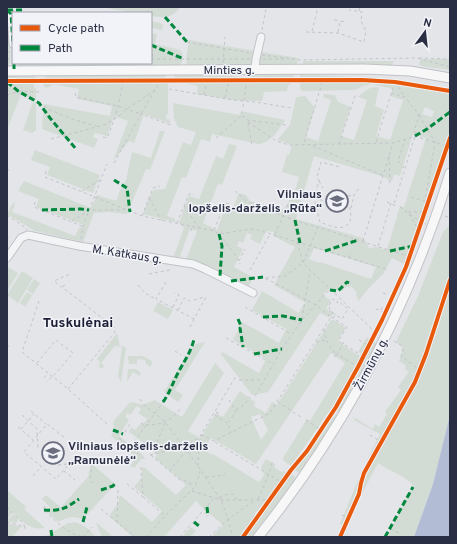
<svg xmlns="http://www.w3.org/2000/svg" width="457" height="544" viewBox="0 0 457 544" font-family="Overpass,sans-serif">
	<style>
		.green { fill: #d2dcd4; fill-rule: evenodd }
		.water { fill: #b2bcd5 }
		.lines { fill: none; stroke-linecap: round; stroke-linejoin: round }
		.minor-casing { stroke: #c1c2c7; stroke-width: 9 }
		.major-casing { stroke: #c0c2c7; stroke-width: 11 }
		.path { stroke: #c3c3c9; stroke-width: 1; stroke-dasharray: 3 3; stroke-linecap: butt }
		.minor { stroke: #f3f4f6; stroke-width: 7 }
		.major { stroke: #f7f7f7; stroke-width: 9 }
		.quiet { stroke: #00873e; stroke-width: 3; stroke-dasharray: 6 3; stroke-linecap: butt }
		.cycleway-casing { stroke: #f2f3f8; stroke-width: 6 }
		.cycleway { stroke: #e8590c; stroke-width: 4 }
		.labels { text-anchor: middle; stroke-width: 3; stroke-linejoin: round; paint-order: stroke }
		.street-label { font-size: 12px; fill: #2a2e44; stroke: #f2f3f8 }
		.poi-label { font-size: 12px; font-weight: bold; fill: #2a2e44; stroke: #f2f3f8; text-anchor: end }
		.quarter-label { font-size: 14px; font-weight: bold; fill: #1c1f34; stroke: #f2f3f8 }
	</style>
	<rect width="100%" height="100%" fill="#e4e5e9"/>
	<!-- green -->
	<g class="green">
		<path d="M102,7h78c-7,11 -17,11 -29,9v-3h-17z"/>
		<path d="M151,21l12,3 -1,6 -11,-2z"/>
		<path d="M7,31h2c0,8 4,29 -1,35h-1z"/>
		<path d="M151,33l6,1 -2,10 25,6c5,5 2,9 1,15l-162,1 -2,-3h134z"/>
		<path d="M189,40l109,18 -1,7h-110l-1,-7z"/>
		<path d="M421,59h29v11l-29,-4 -2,-2z"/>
		<path d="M303,61h91l-2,4h-89z"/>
		<path d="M7,75h27l2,4h-29z"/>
		<path d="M45,75h121v3l-121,1z"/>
		<path d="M174,75h55c7,2 17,4 24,0h41v3h-120z"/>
		<path d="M300,75l71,2 59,7 -1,2 -58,-7 -71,-1z"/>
		<path d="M291,82l-1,3h-2l-1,6 -23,1 -2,9 -29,-1 -36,-6 1,-8 -14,-3z"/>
		<path d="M300,82h67l44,3 39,8v39l-46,132 -12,-6 -9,16 -17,17 -7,10 -3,-6 1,-2 -6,-7 -2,2 -2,-2 -4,4h-16l-4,5 8,6 -5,7 10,6 -8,3 -8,-4 -52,79 -16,3 -31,-41 1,-2 37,21 7,-14 -33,-19 9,-18 37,21 7,-14 -34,-19 10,-19 37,22 4,-8 3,-2 -32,-18 21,-38 -22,-11 1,-4 -8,-1 -6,13 -10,-5 2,-4 -5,-2 -4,10 -4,-2 -2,5 6,3 -9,18 19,10 -5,11 -62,-28 11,-29 -7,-2 -11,30 -6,-1 11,-30 -5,-5 10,-27 10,3 17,-43 7,3 6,-15 8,2 -15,39 -4,-1 -15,39 14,7 9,-24 7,2 6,-15 7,2 4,6 33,8 10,-11 6,-21 -17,-5 5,-17h2l3,-10 -15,-5 13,-15 6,-28 9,-1 10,12 -9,29 12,4 13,-41 -8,-3 1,-3 11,1 3,7 13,5 -10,29 13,4 13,-40 -9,-3c7,-7 11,-10 21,-10l-4,19 9,4 -8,26 14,4 13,-40 -12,-4 2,-7 -21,-5 -9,2 -8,4 -52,1 -3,-2zM425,107l9,4 -2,6 -10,-3zM413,134l13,4 -22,69 -4,-1 -13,44 -10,-3 -8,1 -1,-3 -5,-7 -67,-19 18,-63 67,20 11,5 2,-7 6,2zM314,248l62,19 -5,12 -51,-17 -1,1 -10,-4z"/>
		<path d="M7,83h27v5l2,1v11l-15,-6 -14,36z"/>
		<path d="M168,83v31l-2,1 1,5 2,-1 2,5 -27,-10 -10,29 -5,-2 -16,20 15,-40 -14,-5 -7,20 -12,-3 -2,4 5,2 -4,9 -52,-19 2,-25 66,12 2,-10 -35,-7 2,-10 -26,-5c-3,3 -5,4 -9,3l-1,-3z"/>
		<path d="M33,102l3,1v27l-4,3 -9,-3z"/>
		<path d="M173,103l67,12 1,-4 44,9c-6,10 -14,23 -27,24l-46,-10 -2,8 -9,-3 -15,39 -4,-1 -15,39 8,3v3l-32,-8 6,-16 5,-8 11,-1 18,-47 8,3 5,-13 -18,-5 -4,-9z"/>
		<path d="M160,131h5l-15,39 -4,-1 -19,45 -18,-2 -15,1 -11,29 -48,-11 -28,-17 6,-11h2l-3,9 63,24 4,-8 5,-3 -48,-18 3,-8 -21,-8 6,-10 67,27 6,-13 16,5h4l3,-10 6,-10 6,-28 19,6z"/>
		<path d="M35,150l65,25 -7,18 -46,-18 3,-8 -19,-7z"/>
		<path d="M450,225v190l-17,69 -19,53h-27l26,-52c-10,-11 -23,-13 -35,-22l-33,63 -5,-2 18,-44 22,-46 -26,-14 1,-2 18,11 2,-5 4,3 8,-13 -2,-2 16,-22 -3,-3 11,-15 -4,-3 1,-3 -7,-5 4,-12 -1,-3 -6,-4 22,-46 25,-64z"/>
		<path d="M8,267l10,6 -11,18v-22z"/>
		<path d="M22,271l11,7 -15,25 -11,-8z"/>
		<path d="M34,279l6,4 -7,11 -6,-4z"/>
		<path d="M27,292l5,3 -7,12 -5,-4z"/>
		<path d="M158,302l15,8 -5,9 -15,-8z"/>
		<path d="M331,320h3l12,8 -7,10 1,5 21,14 -19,36 -51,73 -7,-5 -1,-3 24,-39 3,2 35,-58 -14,-10 -75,111 -45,-26 -8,11 9,6 1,-1 46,28 5,-7 -3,-8 5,-8 9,5v4l7,4 3,-1 2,1 -18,28 -14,13 -1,7 -14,17h-29l12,-12 -13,-11h-7l3,-3 -10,-10 -32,36h-31l-24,-21 9,-13 2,-8 32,27 10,-11 -28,-24 8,-10v-9l2,-1 32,28 10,-10 -31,-27 3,-4 -29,-22 2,-5 4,3 7,-8 2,1 3,-4 -9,-6 3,-4 -4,-3 -7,9 -2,-2 -3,4 4,3 -10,16 25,20 -10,12 -4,-2 6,-9 -25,-21 3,-6 -1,-8 16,-19 4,-1 9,3 13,-5 27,17 33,-54 9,10 -36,58 12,7 16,-25 7,4 17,-26 15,11 -1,4 12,7 6,-11 5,3zM260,414l8,16 -7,10 -10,-23z"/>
		<path d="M117,333l3,13 6,1 -5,35 -3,-6 4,-29 -7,-1 -14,17 3,3 -2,3 -3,-2 1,-5 -3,-3z"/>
		<path d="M367,337l4,2 -8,16 -5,-3z"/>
		<path d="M205,342l-30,48 8,5 -5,7 -14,-10 23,-37 9,-11z"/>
		<path d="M374,342l3,1 -15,25v3l-2,1 -9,17v2l-11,20 -3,1 -2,4v2l-24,39h-2l-3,5v2l-5,7 -3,1 -4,-2c31,-40 56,-84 80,-128z"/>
		<path d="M128,356h15l10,6 -3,5 -4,-3 -1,-4 -8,-1v5h-8z"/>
		<path d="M128,369h8l5,4 -2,3 -6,-4 -6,10z"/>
		<path d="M91,463l24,21 -30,33 -3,2c-10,-3 -15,-2 -24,3l-11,-11 3,-4 -8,-8 4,-4 15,12 27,-30z"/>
		<path d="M291,474l5,4 -19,26 -26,33h-6z"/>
		<path d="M7,490l19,17 -2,2 21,19c-15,3 -23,-7 -32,-16l-6,7z"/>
		<path d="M13,514l6,5 -3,4 -9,-2z"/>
		<path d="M75,522c8,3 16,7 20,15h-50l23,-14z"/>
		<path d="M7,523l14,4 -9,10h-5z"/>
		<path d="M96,523h1l16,14h-11z"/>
		<path d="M191,527l5,4 -6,6h-8z"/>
	</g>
	<!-- water -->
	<path class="water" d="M450,415v122h-36l19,-53z"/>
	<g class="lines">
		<!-- minor casing -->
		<g class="minor-casing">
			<g id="minor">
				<path d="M7,10l4,4 2,30"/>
				<path d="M255,70l1,-11 5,-22"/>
				<path d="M7,258l14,-20 7,-3 51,11 114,18 12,5 48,24"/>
			</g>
		</g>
		<!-- major casing -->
		<g class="major-casing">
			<g id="major">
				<path d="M7,71l357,-2 46,2 40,7"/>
				<path d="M258,537c87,-108 151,-231 192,-364"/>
			</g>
		</g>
		<!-- path -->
		<g class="path">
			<path d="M359,11l1,-4"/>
			<path d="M334,20l6,1"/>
			<path d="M262,30l4,-21"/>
			<path d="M312,31l6,-24"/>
			<path d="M306,32l32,1 26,9 2,-11 -5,-10 1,-9 -13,-2"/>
			<path d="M338,32l2,-11 7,1"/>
			<path d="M187,42l64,11"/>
			<path d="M151,48l2,10"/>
			<path d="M7,51l6,2"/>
			<path d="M262,55l39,5 116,-2 33,9"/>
			<path d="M419,58l31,1"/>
			<path d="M7,59h6"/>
			<path d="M151,59h99"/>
			<path d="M263,59h21"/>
			<path d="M223,63l2,-26"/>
			<path d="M395,82l9,14"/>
			<path d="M169,89l64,11 22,2 36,6"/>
			<path d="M75,93l1,4 42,9 23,8 19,-33"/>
			<path d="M391,93l14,4 14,18 -4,14v7l-21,68"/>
			<path d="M7,95l13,-4 19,1"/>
			<path d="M204,95l3,-15"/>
			<path d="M225,98l4,-17"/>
			<path d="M39,103c17,11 37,18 58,23"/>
			<path d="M243,107l4,-26"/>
			<path d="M419,115l16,27 -10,59"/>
			<path d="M242,116l4,2 1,2"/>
			<path d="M247,120l39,5"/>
			<path d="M248,122l28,19 13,4 104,-2 22,-7 32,10"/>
			<path d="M248,123l4,23"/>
			<path d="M103,137l4,1c8,-19 13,-37 16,-57"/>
			<path d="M216,138l25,-22 1,-4"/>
			<path d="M51,139l53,-14 14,-8 9,-8 28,-19"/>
			<path d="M304,142l19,-62"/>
			<path d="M376,142l19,-60"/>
			<path d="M339,144l17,-51"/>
			<path d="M313,146l69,29"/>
			<path d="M389,156l1,30"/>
			<path d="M114,163l27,-49 32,12"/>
			<path d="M404,168l-6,-7 7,-22"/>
			<path d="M7,170h2"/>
			<path d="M46,171l-1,6 97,39 72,15 5,3 32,-5 7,1 128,39"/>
			<path d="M319,181l4,7"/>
			<path d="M82,191l18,-11"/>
			<path d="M235,191l11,10 50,20 21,6"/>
			<path d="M348,196l6,-1"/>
			<path d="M411,197l18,6"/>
			<path d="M149,198l13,23"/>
			<path d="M314,198l36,10c0,4 1,7 1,10 -4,16 -21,8 -31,4l-6,-24 5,-18 -2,-3 4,-15 19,5"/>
			<path d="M35,202l-1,5 48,19"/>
			<path d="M387,202l9,4"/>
			<path d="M184,206l15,22"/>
			<path d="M400,207l22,16 4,1"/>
			<path d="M351,208l3,-13 6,-8"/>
			<path d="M408,212h18"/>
			<path d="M409,214l10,16"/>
			<path d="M7,215l19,13 1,2"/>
			<path d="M142,216l11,-28 7,-2"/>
			<path d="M445,216l3,1 2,-3"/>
			<path d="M72,221l17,-11h35"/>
			<path d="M177,223l12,-29 5,1"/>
			<path d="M214,230l11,-27 5,1"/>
			<path d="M191,231l1,-3"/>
			<path d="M219,234l15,19 6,11"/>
			<path d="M275,234l15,-34"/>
			<path d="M7,236l3,6"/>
			<path d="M81,239l2,-13 24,-62"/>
			<path d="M363,241l30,-98"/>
			<path d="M378,246l13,-43"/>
			<path d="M349,258l2,-6"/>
			<path d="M239,261l6,-12"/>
			<path d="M250,270l20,-36"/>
			<path d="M149,274l21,-4"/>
			<path d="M266,278l19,-2 18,-13 -6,-21"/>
			<path d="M166,282l-10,17 38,20 12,-22 2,-1"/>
			<path d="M138,285l7,8 11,6"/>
			<path d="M63,287l1,-2 3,1"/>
			<path d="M383,293l5,2"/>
			<path d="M194,300l11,-3"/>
			<path d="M39,301l-17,51 46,37 39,35"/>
			<path d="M173,307l6,-12 -5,-2"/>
			<path d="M245,307l46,27"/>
			<path d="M376,309l10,4"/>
			<path d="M178,310l6,-12 6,3"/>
			<path d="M381,310l2,-4"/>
			<path d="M331,317l16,10 -7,11v4l24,15"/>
			<path d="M333,318l3,-3 6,4 6,-10 -10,-8 -1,2 -4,-4 -5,8 2,1 -1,2 7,5"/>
			<path d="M302,319l8,-48"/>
			<path d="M190,327l4,-8"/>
			<path d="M324,329c2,10 4,19 13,25l-2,3 -2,-1"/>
			<path d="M376,333l-73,-70 15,-36 92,30"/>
			<path d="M226,338l47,26"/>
			<path d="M359,340l10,6"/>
			<path d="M394,341l8,5 1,5 -2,5 19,14"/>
			<path d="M316,342l9,-2"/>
			<path d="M344,342l-7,12 21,13"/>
			<path d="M7,344l3,5"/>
			<path d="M175,351l6,4"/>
			<path d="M37,363l19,-23 17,13 -16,19 -11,10"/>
			<path d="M44,378l4,-5"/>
			<path d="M239,380h24"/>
			<path d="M68,389l47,-57 -1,-5 -60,-46 16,-7"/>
			<path d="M255,396l27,-47 20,-29 27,-30"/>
			<path d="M140,399c5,10 18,15 25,23l28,37 28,41 7,19 5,18"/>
			<path d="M229,400l7,11 -8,12 3,10"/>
			<path d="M278,402l24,16"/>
			<path d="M236,410l8,-5 6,-8"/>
			<path d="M31,411l15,13"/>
			<path d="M216,412l5,2"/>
			<path d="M22,415l15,14 1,19"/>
			<path d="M215,415l12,8"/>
			<path d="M306,420l15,10"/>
			<path d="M141,423l4,3"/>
			<path d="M146,425c15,0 25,-4 34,-16"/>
			<path d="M18,427l15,13"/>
			<path d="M21,429l13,-15"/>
			<path d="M125,432l6,-10"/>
			<path d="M201,435l13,6 56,-28 61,-96 -15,-12 -53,-28"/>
			<path d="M370,435l12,7"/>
			<path d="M64,437l-17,-13 -23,28 32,27 13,-15 5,-2 8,-9"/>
			<path d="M119,438l27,22"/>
			<path d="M134,442l29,-40"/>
			<path d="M215,442l68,41"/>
			<path d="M155,454l3,-14 7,-17"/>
			<path d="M150,455l33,-8 16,-9 37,-62"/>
			<path d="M151,455l29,25 6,1 8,5"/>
			<path d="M58,465l9,-1"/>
			<path d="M198,466l1,-22 2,-9"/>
			<path d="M141,467l2,30 21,18"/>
			<path d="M64,471l11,9"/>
			<path d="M169,471l17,-20"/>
			<path d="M33,476l8,-9"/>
			<path d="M206,477l12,-1 7,-2"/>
			<path d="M93,483l-3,-3 2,-15 2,-2"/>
			<path d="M127,484l16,13"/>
			<path d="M118,490l-1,32 18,15"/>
			<path d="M192,491l29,9h49"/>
			<path d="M220,498l4,-3 9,-1 5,6"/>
			<path d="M258,499l11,-25 4,-14"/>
			<path d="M45,506l-2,3c12,11 23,24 39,28"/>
			<path d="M7,507l16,16 2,4"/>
			<path d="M101,509l16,13"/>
			<path d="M342,515l7,3"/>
			<path d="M7,522l18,5 1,4"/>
			<path d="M390,529l11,5"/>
			<path d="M83,537l9,-10"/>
			<path d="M146,537l19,-21 22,-22c8,-4 11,-15 13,-23"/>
			<path d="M180,537l34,-39"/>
			<path d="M209,537l18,-17 27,-19"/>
		</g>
		<!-- minor -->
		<use href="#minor" class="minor"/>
		<!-- major -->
		<use href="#major" class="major"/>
		<!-- quiet -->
		<g class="quiet">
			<path d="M7,10l4,4 2,30"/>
			<path d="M7,10h17"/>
			<path d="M165,17l22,25"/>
			<path d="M151,45l33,14"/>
			<path d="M14,63v8"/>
			<path d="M7,82l11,9 21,12 11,15 26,31"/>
			<path d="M415,136l12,-7 23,-17"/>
			<path d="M114,180l13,8 3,24"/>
			<path d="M42,210l39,-1 8,1"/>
			<path d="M295,220l5,23"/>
			<path d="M219,234l3,12 -2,30"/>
			<path d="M325,251l33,-11"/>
			<path d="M390,251l23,-5"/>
			<path d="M231,281l32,-4"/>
			<path d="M330,290l8,1 9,-9 2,1"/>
			<path d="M263,317l20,-1 19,4"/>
			<path d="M238,319l3,7 -1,2 3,19"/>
			<path d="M254,354l28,-5"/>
			<path d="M163,402c6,-8 9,-17 13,-25 6,-13 15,-24 18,-38"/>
			<path d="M113,430l10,4"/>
			<path d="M101,490l12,-4 3,-4"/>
			<path d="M207,507l1,9"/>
			<path d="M44,510c17,1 21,-1 35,-11"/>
			<path d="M83,522l4,-15"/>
			<path d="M194,522l5,4"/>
			<path d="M51,530l1,7"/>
			<path d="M385,537l28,-50"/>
		</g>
		<!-- cycleway casing -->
		<g class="cycleway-casing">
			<g id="cycleway">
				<path d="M7,81l355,-1 33,2 55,9"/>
				<path d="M243,537l48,-67 16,-19 29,-44 22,-40 24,-47 24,-53 44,-129"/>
				<path d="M340,537l19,-43 2,-11 3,-10 51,-91 11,-28 24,-74"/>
			</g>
		</g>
		<!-- cycleway -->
		<use href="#cycleway" class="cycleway"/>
	</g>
	<!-- icons -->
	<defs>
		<g id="school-ring" transform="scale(1.15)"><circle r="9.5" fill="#f2f3f8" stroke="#6b6e7e" stroke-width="1.5"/><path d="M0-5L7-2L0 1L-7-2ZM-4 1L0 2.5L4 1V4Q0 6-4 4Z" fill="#6b6e7e"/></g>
	</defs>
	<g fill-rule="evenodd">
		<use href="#school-ring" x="337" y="201"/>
		<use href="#school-ring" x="53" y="453"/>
	</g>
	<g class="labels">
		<!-- street labels -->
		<g class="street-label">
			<text x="229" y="74">Minties g.</text>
			<text transform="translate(127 254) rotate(9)" y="4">M. Katkaus g.</text>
			<text transform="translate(371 364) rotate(-62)" y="4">Žirmūnų g.</text>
		</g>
		<!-- poi labels -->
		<g class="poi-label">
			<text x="322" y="198">Vilniaus<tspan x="322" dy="14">lopšelis-darželis „Rūta“</tspan></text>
			<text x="68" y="450" text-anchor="start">Vilniaus lopšelis-darželis<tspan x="68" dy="14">„Ramunėlė“</tspan></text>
		</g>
		<!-- quarter labels -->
		<g class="quarter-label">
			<text x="78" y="327">Tuskulėnai</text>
		</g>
	</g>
	<!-- border -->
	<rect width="457" height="544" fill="none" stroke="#2a2e44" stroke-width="16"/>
	<!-- legend -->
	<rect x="12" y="12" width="140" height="52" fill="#f2f3f8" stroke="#a2a4b0"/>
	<rect x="20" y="25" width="20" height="6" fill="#e8590c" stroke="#a2a4b0"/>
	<text x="48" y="32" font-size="12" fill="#2a2e44">Cycle path</text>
	<rect x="20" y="45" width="20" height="6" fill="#00873e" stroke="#a2a4b0"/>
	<text x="48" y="52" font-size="12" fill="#2a2e44">Path</text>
	<!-- north arrow -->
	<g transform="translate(425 32) rotate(15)" stroke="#f2f3f8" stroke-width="3" paint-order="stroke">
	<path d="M0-3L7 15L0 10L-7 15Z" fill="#2a2e44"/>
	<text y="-6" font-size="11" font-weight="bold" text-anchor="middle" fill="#2a2e44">N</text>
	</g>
</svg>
